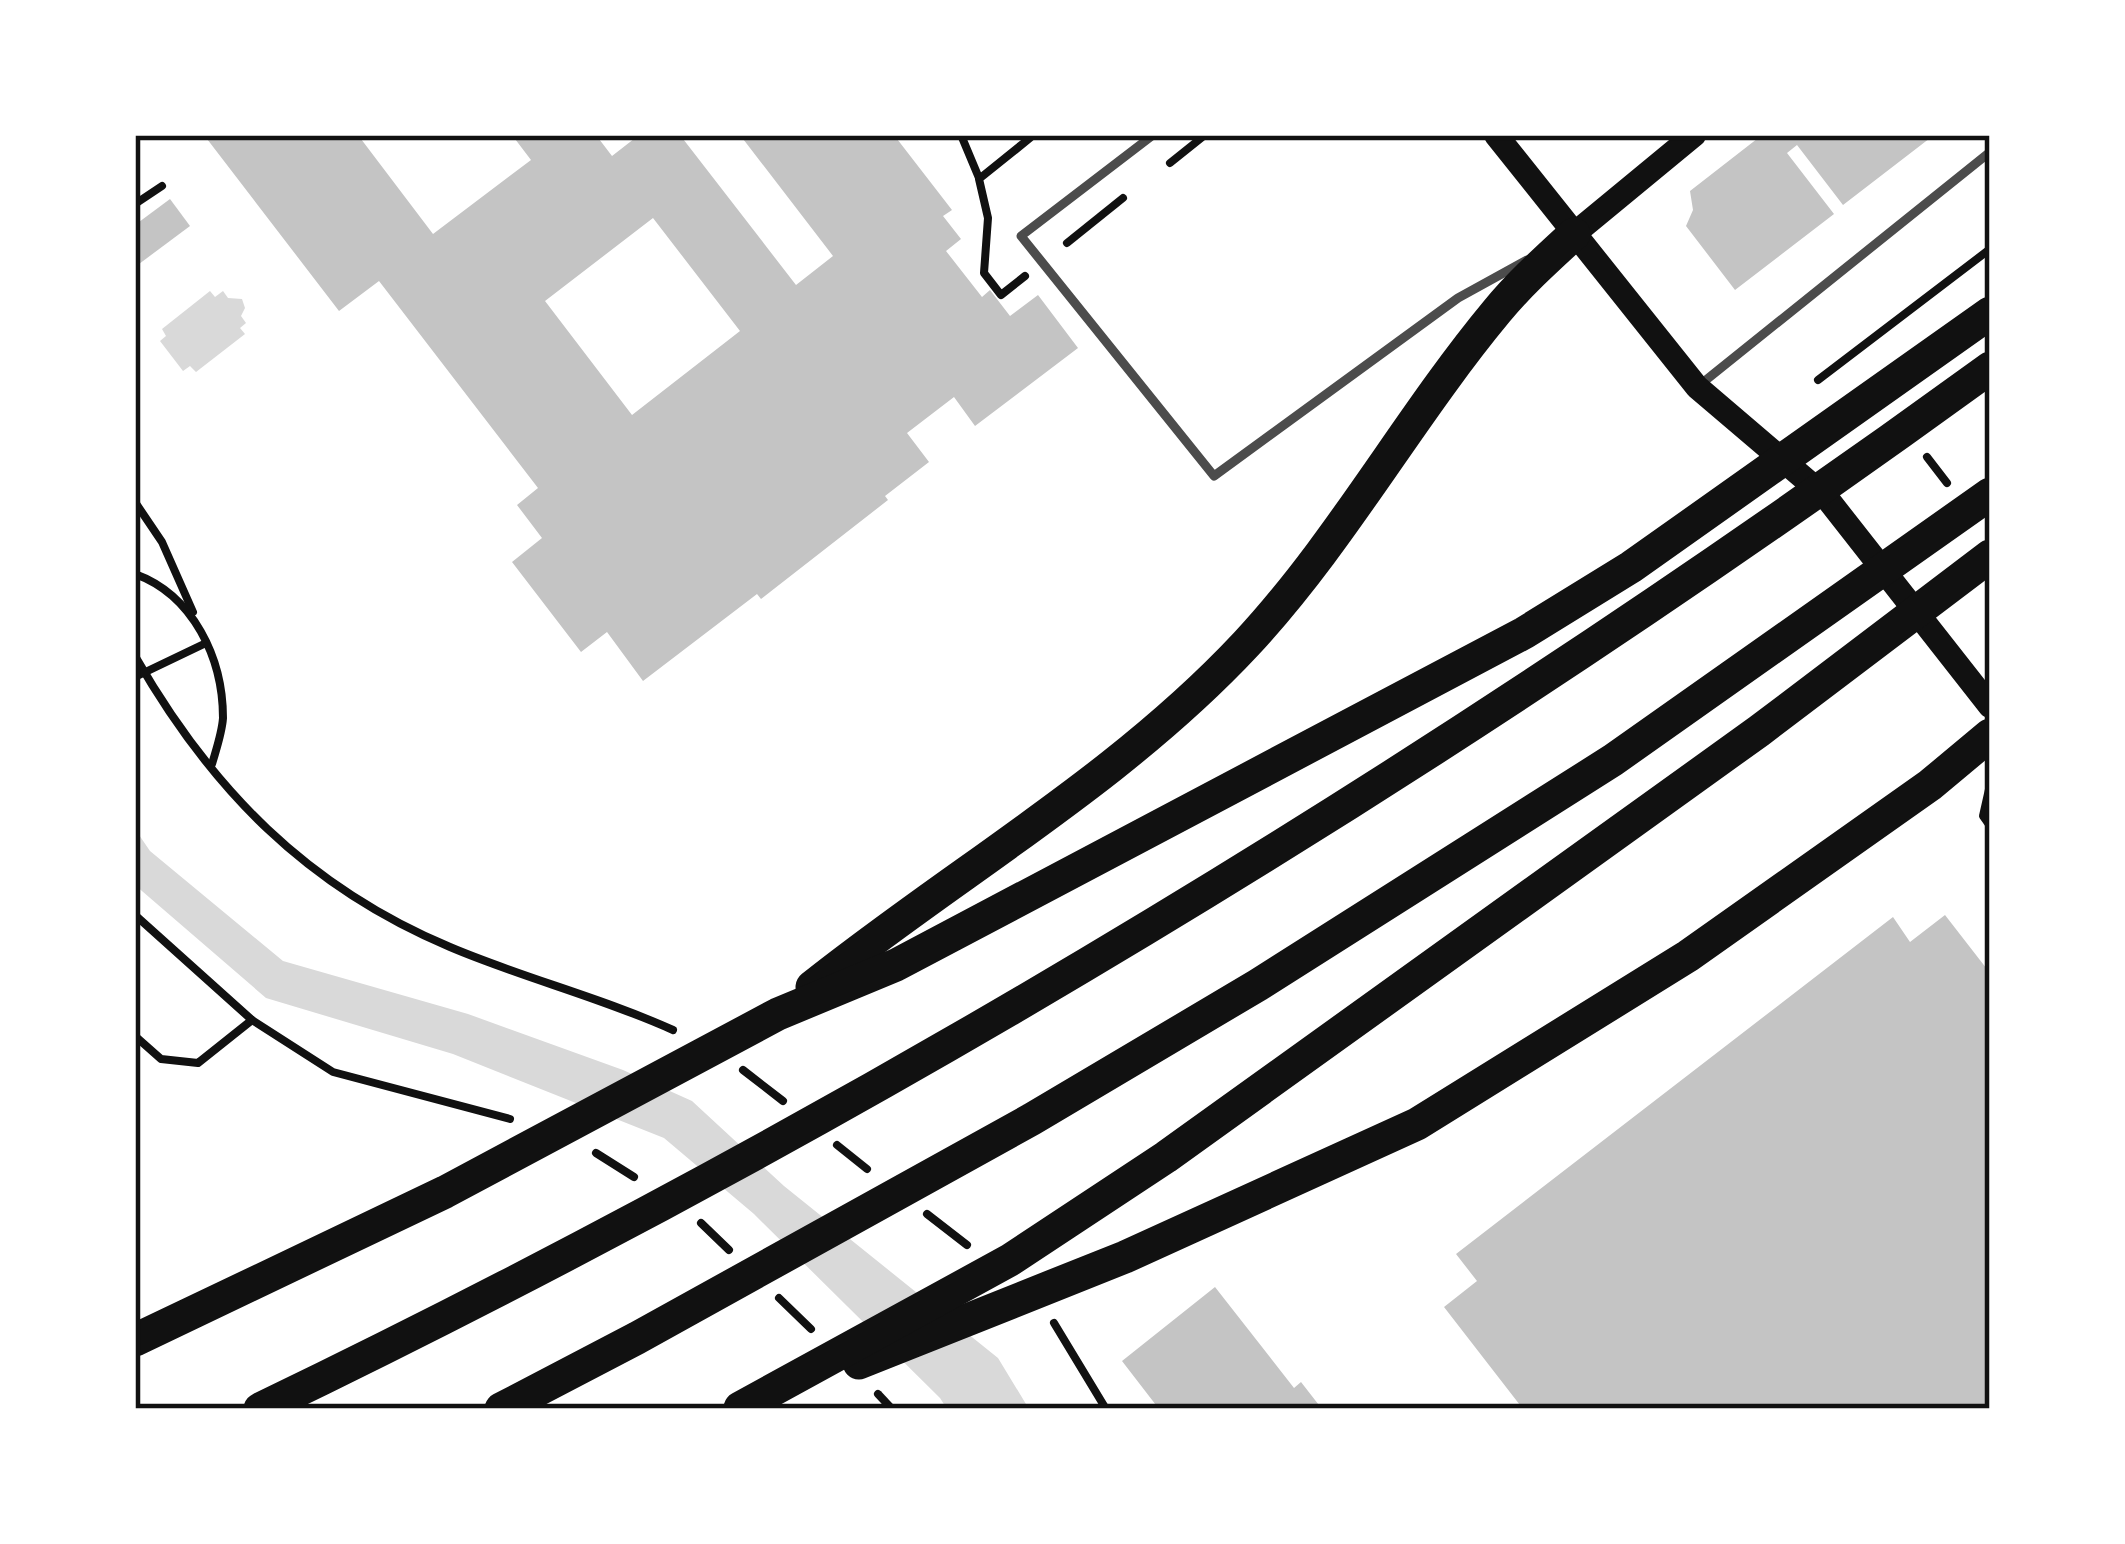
<svg xmlns="http://www.w3.org/2000/svg" width="2125" height="1544" viewBox="0 0 2125 1544" font-family="Figtree,sans-serif">
	<style>
		.water { fill: #d9d9d9 }
		.building { fill: #c4c4c4; fill-rule: evenodd }
		.lines { fill: none; stroke-linecap: round; stroke-linejoin: round }
		.path { stroke: #111; stroke-width: 8 }
		.service { stroke: #4c4c4c; stroke-width: 9 }
		.secondary { stroke: #111; stroke-width: 24 }
		.motorway { stroke: #111; stroke-width: 33 }
		.neatline { fill: none; stroke: #111; stroke-width: 4.5 }
	</style>
	<rect width="100%" height="100%" fill="#fff"/>
	<!-- water -->
	<g class="water">
		<path d="M210,291l5,6 8,-6 5,7 14,1 3,9 -4,8 5,7 -6,5 5,6 -49,38 -6,-6 -7,5 -23,-30 6,-5 -4,-7z"/>
		<path d="M135,829l15,22 133,110 185,53 155,56 69,31 92,85 214,172 31,51h-82l-7,-11 -186,-184 -90,-76 -211,-84 -187,-56 -131,-113z"/>
	</g>
	<!-- building -->
	<g class="building">
		<path d="M204,135h154l75,99 98,-74 -19,-25h84l16,21 27,-21h41l116,150 37,-29 -93,-121h154l58,75 -9,6 18,23 -15,12 36,46 8,-7 20,26 28,-21 40,53 -103,78 -21,-29 -47,36 22,29 -44,34 3,4 -118,92 -9,7 -4,-5 -114,87 -36,-49 -26,20 -69,-90 30,-24 -25,-33 21,-17 -159,-207 -40,30zM653,218l87,113 -108,84 -87,-114z"/>
		<path d="M1762,135h172l-91,70 -46,-60 -10,8 47,61 -99,76 -49,-64 7,-16 -3,-19z"/>
		<path d="M170,199l20,27 -55,41v-42z"/>
		<path d="M1945,915l45,58v436h-467l-79,-102 33,-26 -21,-27 437,-337 17,25z"/>
		<path d="M1215,1287l79,101 7,-6 21,27h-163l-37,-48z"/>
	</g>
	<g class="lines">
		<!-- path -->
		<g class="path">
			<path d="M961,135l18,43"/>
			<path d="M1170,163l35,-28"/>
			<path d="M135,204l27,-18"/>
			<path d="M1067,243l56,-45"/>
			<path d="M1025,276l-24,19 -17,-22 4,-55 -9,-39 51,-41"/>
			<path d="M1818,380l172,-131"/>
			<path d="M1927,457l20,26"/>
			<path d="M135,502l27,40 31,70"/>
			<path d="M135,574c58,21 88,84 88,144 -1,15 -7,32 -11,46"/>
			<path d="M135,656c76,133 172,231 315,291 73,31 150,50 223,83"/>
			<path d="M135,677l71,-34"/>
			<path d="M1990,785l-7,31 7,10"/>
			<path d="M135,915l117,105 81,52 177,47"/>
			<path d="M135,1036l26,23 37,4 54,-43"/>
			<path d="M743,1070l40,31"/>
			<path d="M837,1145l30,24"/>
			<path d="M596,1153l38,24"/>
			<path d="M927,1214l40,31"/>
			<path d="M701,1223l28,27"/>
			<path d="M779,1298l32,31"/>
			<path d="M1054,1323l52,86"/>
			<path d="M878,1394l14,15"/>
		</g>
		<!-- service -->
		<g class="service">
			<path d="M1153,135l-132,101 193,240 244,-178 69,-38"/>
			<path d="M1701,384l289,-232"/>
		</g>
		<!-- secondary -->
		<g class="secondary">
			<path d="M1496,135l201,252 129,110 164,209"/>
			<path d="M1574,234l120,-99"/>
		</g>
		<!-- motorway -->
		<g class="motorway">
			<path d="M812,987c144,-115 307,-207 434,-343 95,-102 162,-226 251,-333 23,-28 50,-52 77,-77"/>
			<path d="M135,1340l310,-148 333,-178 118,-49 628,-332 107,-66 359,-254"/>
			<path d="M859,1363l266,-106 292,-133 271,-168 242,-171 60,-50"/>
			<path d="M740,1408l270,-148 156,-103 593,-426 231,-175"/>
			<path d="M260,1409c607,-293 1185,-645 1730,-1041"/>
			<path d="M501,1409l136,-71 395,-219 226,-134 355,-225 377,-266"/>
		</g>
	</g>
	<!-- border -->
	<rect width="2125" height="1544" fill="none" stroke="#ffffff" stroke-width="276"/>
	<rect x="138" y="138" width="1849" height="1268" class="neatline"/>
</svg>
